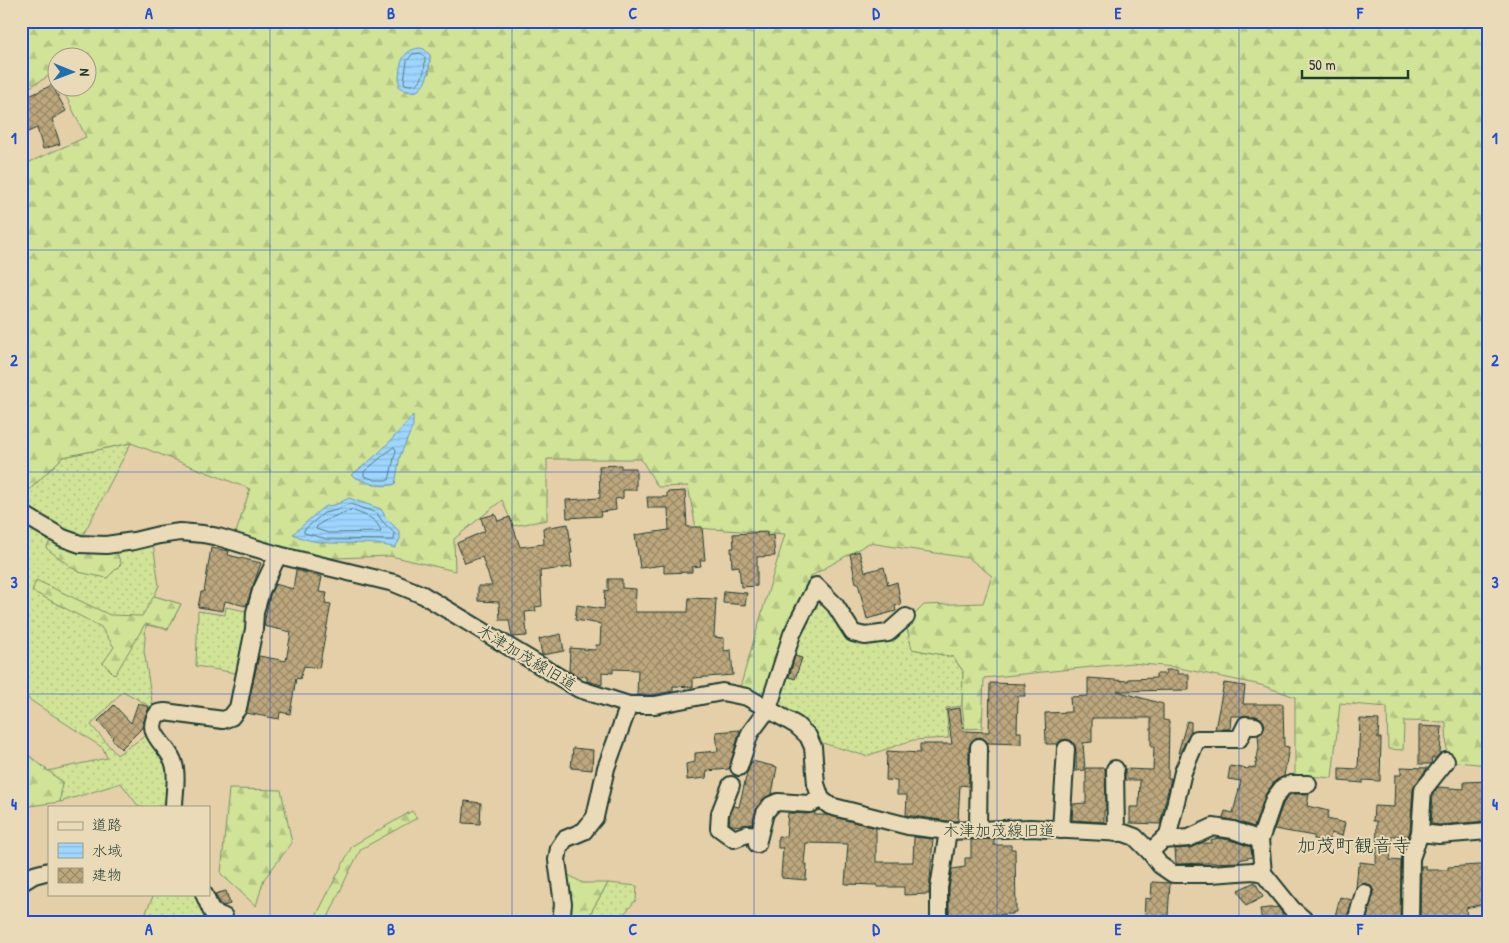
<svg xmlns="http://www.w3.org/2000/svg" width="1509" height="943" viewBox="0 0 1509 943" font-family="'Patrick Hand','Klee One',sans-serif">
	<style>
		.grass { fill: url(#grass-dots); stroke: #789066 }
		.forest { fill: url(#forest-firs); stroke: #789066; fill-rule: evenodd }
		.water { fill: url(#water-rules); stroke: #6c99ae }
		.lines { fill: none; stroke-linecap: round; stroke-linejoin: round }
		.shore { stroke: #527a85; stroke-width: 1 }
		.building { fill: url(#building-cross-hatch); stroke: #1f3d34 }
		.street-casing { stroke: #1f3d34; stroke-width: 20 }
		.street { stroke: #ebdab7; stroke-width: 16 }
		.grid { fill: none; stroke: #1d4ed8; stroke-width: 1; stroke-opacity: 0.55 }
		.labels { text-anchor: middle; stroke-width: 4; stroke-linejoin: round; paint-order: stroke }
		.street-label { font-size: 16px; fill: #1f3d34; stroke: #ebdab7 }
		.quarter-label { font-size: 19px; fill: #1f3d34; stroke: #ebdab7 }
		.neatline { fill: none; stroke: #1d4ed8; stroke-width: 2 }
		.grid-label { font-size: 16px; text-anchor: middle; font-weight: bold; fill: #1d4ed8 }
	</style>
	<defs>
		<pattern id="grass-dots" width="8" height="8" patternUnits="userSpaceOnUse" patternTransform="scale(1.25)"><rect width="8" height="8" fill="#d1e397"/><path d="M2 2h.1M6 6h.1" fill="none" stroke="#b3c483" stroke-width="1.8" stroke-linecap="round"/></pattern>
		<pattern id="forest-firs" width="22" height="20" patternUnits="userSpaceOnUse" patternTransform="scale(1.25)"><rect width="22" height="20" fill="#d1e397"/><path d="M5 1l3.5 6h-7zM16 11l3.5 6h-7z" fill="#b3c483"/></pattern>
		<pattern id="water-rules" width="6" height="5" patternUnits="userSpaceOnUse" patternTransform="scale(1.25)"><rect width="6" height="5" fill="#9fd6ff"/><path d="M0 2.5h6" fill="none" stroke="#88b9db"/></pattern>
		<pattern id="building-cross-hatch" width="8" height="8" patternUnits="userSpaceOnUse" patternTransform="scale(1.25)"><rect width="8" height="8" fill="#bda77d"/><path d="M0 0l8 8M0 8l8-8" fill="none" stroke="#998967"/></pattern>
	</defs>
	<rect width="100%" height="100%" fill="#e4cfa9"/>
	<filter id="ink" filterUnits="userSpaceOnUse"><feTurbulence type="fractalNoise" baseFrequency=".02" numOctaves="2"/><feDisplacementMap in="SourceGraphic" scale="10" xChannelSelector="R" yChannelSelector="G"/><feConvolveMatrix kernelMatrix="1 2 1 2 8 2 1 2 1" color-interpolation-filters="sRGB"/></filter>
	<g filter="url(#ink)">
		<!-- grass -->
		<g class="grass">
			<path d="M131,443l-50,96 -60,-31v-10l42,-41z"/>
			<path d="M21,520l95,30 37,-7 6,43 -5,10 27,8 -13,25 -22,-4 -2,26 9,57 -30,-17 -32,34 26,30 34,-23 15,22 5,48 -16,5h-16l-18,-24 -61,19 2,-20 -14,-11 59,-13 -4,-10 -82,-54z"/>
			<path d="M815,593l34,41 57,-11 6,26 41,8 10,14 -1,35 -16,2 3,30 -36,2 -47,16 -50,-15 -10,-21 -32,-15z"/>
			<path d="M226,607l25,5 -10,62 -45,-8 2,-55 27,4z"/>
			<path d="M608,883l29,3 -1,14 -19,22h-29l3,-10z"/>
			<path d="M154,894h47l20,28h-77l3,-12z"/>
		</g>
		<!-- forest -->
		<g class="forest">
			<path d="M21,21h1467v744l-41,-4 -1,-39 -42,-1 -1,29 -15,-1 -1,-42 -47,-4 -8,75 -37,-3v-78l-34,-12 -87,-18 -43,-4 -147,15 -2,50 -17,1 -3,-23 1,-35 -10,-14 -41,-8 -6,-26 18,-18 59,-2 9,-27 -23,-18 -100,-15 -58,33v11l-37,118 -35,-14 46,-157 -89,-6 -8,-42 -30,1 -17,-28h-94v61l-34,6 -11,-26 -48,39 1,32 -64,-15 -56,2 -21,-1 -79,-21 15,-47 -119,-46 -68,14 -42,41v-80l2,-3 -2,-1v-251l2,2 63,-28 -24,-49h26v-30h-30l-1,21 -3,-6 -33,19zM430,55l-1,19 -30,7 2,-9zM413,416l-16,49 -2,19 -21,1 -23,-10 17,-12 19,-17z"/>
			<path d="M52,538l64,12 5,14 -14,14 -29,-6 -32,-24z"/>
			<path d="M36,580l74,35 32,1 12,-20 27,8 -13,25 -23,-5 -30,51 -12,-12 11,-16 -13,-20 -69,-36z"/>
			<path d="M21,749l41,33 -2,20 -39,5z"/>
			<path d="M229,789l52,1 11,53 -28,36 -8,27 -35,-32z"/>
			<path d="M412,811l5,7 -56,31 -14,27 -21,46h-13l39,-76z"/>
			<path d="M561,871l22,12h25l-17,29 -3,10h-25z"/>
		</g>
		<!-- water -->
		<g class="water">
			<path d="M420,48l4,1 6,6c0,18 -6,49 -31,32 0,-18 0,-37 21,-39z"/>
			<path d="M413,415v11l-13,30 -5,28c-16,5 -30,-2 -44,-9 25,-17 43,-37 62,-60z"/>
			<path d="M349,498l32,11 5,9 14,14v7l-5,9c-33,-11 -70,3 -102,-14l28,-25 6,-3 8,-1z"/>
		</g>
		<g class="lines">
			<!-- shore -->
			<g class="shore">
				<path d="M413,54l8,-1 4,4c0,14 -2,33 -20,27l-1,-2 3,-21z"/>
				<path d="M394,447l2,3 -7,30h-14l-11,-4v-4z"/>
				<path d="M350,504l27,9 5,8 13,13 -1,6 -67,-1 -23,-6v-3l20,-17 13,-3z"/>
				<path d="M351,510c13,5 27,8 30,22l-53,1 -12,-4 1,-3c10,-8 22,-11 34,-16z"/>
			</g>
		</g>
		<!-- building -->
		<g class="building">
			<path d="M52,85l14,26 -14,8 8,25 -17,5 -6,-21 -16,7v-16l8,-4 -8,-15z"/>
			<path d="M621,465v3h15v22h-13v8l-8,1 1,11 -16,2 1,4 -34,2 -1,-18 34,-2 -1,-32z"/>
			<path d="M685,491l2,36h15l3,33h-5l1,6 -9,1v5l-28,1v-8l-24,3 -5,-33 34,-5 -1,-22h-20l-1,-11h20v-5z"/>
			<path d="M495,514l3,7 12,-4 10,30 24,-3 -1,-16 25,-4 4,29h-2l2,14 -32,4 2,35 -7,1 1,4 -11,1 2,24 -15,1 -3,-17h-9l-1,-18 -21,-1v-15h14l-10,-29 -17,6 -8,-20 28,-12 -4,-13z"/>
			<path d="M767,532v4l6,-1 2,21 -18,1v29l-16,1 -2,-21 -7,1 -1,-19h3l-1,-14z"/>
			<path d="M211,548l18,3 -1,4 33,8 -15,43 -21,-5 -2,10 -25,-4 3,-15h3z"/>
			<path d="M859,551l6,21 19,-5 4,18 9,-3 4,23 -6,1 1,5 -29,8 -9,-36h-2l-6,-29z"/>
			<path d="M296,570l26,7 -3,15 8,1 -2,10 6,1 -12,64 -15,-2 -4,13 -4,-1 -6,36 -10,-2 -1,7 -33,-6 13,-57 27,5 5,-29 -27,-6 1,-7 5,-24 5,-11 18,5z"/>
			<path d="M608,579h14v9l14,1 -1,23h53l1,-14 27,1 -2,38 10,1v13l7,-1 2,25 -40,3v9l-20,-1v5l-19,4h-17l1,-25 -25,-1v4l-11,-1v13l-15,-4v-4l-10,-1 -8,-5 1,-23 25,2 1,-5h4l1,-21 -26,-4 2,-15 27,4 1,-19 3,1z"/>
			<path d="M724,591l23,2 -2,12 -22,-2z"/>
			<path d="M561,634l3,17 -22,4 -3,-16z"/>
			<path d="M795,656l7,2 -7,21 -6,-2z"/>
			<path d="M1166,670h11l1,4h11v16l-72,1 46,13v16l6,1 -1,57h3l-11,46 -30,-1v-16h9l1,-27h-15v-11l28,1 1,-23h-3v-29h-59v24l-9,1 2,27 -9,1v-22l-4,-8 -6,-2 -5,1 -3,4h-12l-1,-31 26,-1 -1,-15 18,-1v-18l40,3v-2l28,-1v-4h10z"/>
			<path d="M990,683l35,1v12h-7l-1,36h4v12l-33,-1 -4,-4 -4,-2 -5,1 -4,4 -2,5v39l-9,-1 -2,36h-10l-42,-6 1,-20h-10v-14l-11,-1 1,-29 33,2v-9h32l-5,-34 13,-2 3,23 26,1z"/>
			<path d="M1224,683l21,3 -2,18h40l1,42 5,1 -5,29 -9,5 -9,12 -12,34 -18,-6 -13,-3 2,-7 8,2 8,-32 -13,-2 2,-13 18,3 1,-2 6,1 4,-20 -1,-13 5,-3 1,-10 -3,-4 -5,-2h-25l-1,13h-15z"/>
			<path d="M138,703l11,4 -8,22 -20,20 -9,-10 1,-2 -15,-16 16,-16 17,18z"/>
			<path d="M1360,719l19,1 -1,18h3l-1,43 -17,-1v3l-24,-2v-13l19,1z"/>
			<path d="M1187,721l4,1v9l-11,22h-2z"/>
			<path d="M1419,726l23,1 -2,26 -4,5h-4l-1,6h-12z"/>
			<path d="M740,730l-11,39 -22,2 -1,7 -19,2 -1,-16 9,-2v-9l23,-2 -2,-19z"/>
			<path d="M573,748l20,2 -1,20 -21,-2z"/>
			<path d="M752,761l25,6 -5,27 -9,5 -6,8 -5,17 -18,2 -5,-3 1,-8 4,-9 5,1 8,-34z"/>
			<path d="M1401,767l26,1 -14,21 -3,42 -2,5h-16l-2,24 11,1 -1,61h-34l8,-31 -3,-5 -5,-3 -5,1 -5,4 2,-22h2v-4l16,2 1,-43h-4l1,-15 20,1 1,-32h6z"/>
			<path d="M1086,768h19l1,42h-2v12l-32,-2 1,-16 13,-1z"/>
			<path d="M1488,781v40l-49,4 -8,-1 2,-30 5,-7 26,2v-7z"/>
			<path d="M1293,794h16l-2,12 22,5 -2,8 18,4 -3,13 -11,-3 -2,9 -15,-3v-3l-40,-7 9,-25 6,-9z"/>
			<path d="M465,801l16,2 -1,21 -17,-1z"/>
			<path d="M815,812v3h12l49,13v34h37l1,-25 19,2 -4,55 -25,1v-8h-27v-2l-32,-1 3,-40 -42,-1 -2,21h3l-1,16 -24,-2v-2h-1l2,-28h-5v-12l8,1 2,-24 20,1z"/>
			<path d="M1218,838l12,2 21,7 1,10 -13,3 1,2 -64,2 -1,-15 15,-1 11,-5h11l-1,-3z"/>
			<path d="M994,839v6h17v4h4l1,63h-3v2l-28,1v7h-36v-33l3,-20 13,-2v-9h6v-18z"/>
			<path d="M1478,865h10v38l-22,5 1,14h-47l1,-56h5v4h22v-3z"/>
			<path d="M1152,882l18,1 -2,33h-4v6h-20l1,-24 6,1z"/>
			<path d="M1255,882l8,15 -17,9 -8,-16z"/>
			<path d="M226,891l4,13 -6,2 -4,-2 -5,-10z"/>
			<path d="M1340,897l12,3 -6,22 -12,-2z"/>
			<path d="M1278,907l4,6 2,9h-22l-2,-13z"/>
		</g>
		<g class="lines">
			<!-- street casing -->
			<g class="street-casing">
				<g id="street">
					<path d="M21,513l42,25 17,6 26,1 28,-4 25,-6 21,-3 23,2 15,3 60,18 116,28 29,12 156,94 50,16h26l67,-13 25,5 49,28 12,11 5,11 3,37 5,15 9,7 78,20 40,5 83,-3 93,5 11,4 15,15 10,13 13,9h38l42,-3 10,2 29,36 15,13"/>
					<path d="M739,767l11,-34 18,-24 24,-75 24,-48 19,19 18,28 12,3 23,-3 18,-16"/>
					<path d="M1115,769l1,64"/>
					<path d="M731,785l-11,28 -1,15 15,11 13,-5 12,1"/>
					<path d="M174,807c0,-14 4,-30 0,-43 -4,-19 -32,-29 -16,-51l7,-1 58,8 8,-3 7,-9 16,-79 1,-17 6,-21 17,-36"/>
					<path d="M978,830l1,-83"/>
					<path d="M1061,830l5,-81"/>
					<path d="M1420,833l3,-43 23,-29"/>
					<path d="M1163,840l26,-2 24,-11 20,3 27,10"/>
					<path d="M757,844l8,-31 6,-8 7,-3 31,2 12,-5"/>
					<path d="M1150,852l18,-17 15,-63 14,-33h42l7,-14 9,1"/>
					<path d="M1263,873l-3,-33 14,-41 9,-12 8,-3h17"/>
					<path d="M21,883l13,-8 15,-4"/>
					<path d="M204,894l8,18 12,5v5"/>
					<path d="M561,922l2,-18 -6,-44 2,-12 6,-9 19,-8 11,-14 11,-49 23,-63"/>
					<path d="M939,922v-34l9,-57"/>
					<path d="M1356,922l8,-29"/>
					<path d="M1410,922l1,-64 9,-25 19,2 49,-4"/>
				</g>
			</g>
			<!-- street -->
			<use href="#street" class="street"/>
		</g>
	</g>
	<!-- grid -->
	<path class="grid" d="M270,21v901M512,21v901M754,21v901M997,21v901M1239,21v901M21,250h1467M21,472h1467M21,694h1467"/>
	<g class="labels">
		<!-- street labels -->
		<g class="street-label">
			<text transform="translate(527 657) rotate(31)" y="6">木津加茂線旧道</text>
			<text x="999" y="836">木津加茂線旧道</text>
		</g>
		<!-- quarter labels -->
		<g class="quarter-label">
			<text x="1354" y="852">加茂町観音寺</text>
		</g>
	</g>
	<!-- margin -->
	<rect width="1509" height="943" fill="none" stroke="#ebdab7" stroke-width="55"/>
	<!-- legend -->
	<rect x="48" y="806" width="162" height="90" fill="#ebdab7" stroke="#999b83"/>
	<rect x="58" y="822" width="25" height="8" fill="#ebdab7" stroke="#999b83"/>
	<text x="92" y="830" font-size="15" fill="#1f3d34">道路</text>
	<rect x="58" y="843" width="25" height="15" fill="url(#water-rules)" stroke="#999b83"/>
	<text x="92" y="856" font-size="15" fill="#1f3d34">水域</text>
	<rect x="58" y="868" width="25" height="15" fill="url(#building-cross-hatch)" stroke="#999b83"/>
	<text x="92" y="880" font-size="15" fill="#1f3d34">建物</text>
	<!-- north arrow -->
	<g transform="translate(72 72) rotate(91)"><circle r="24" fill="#ebdab7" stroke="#999b83"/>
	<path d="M0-4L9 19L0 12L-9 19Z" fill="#1f6fb2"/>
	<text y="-8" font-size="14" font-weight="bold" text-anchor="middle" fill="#1f3d34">N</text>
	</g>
	<!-- scale -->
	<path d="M1302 70v8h106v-8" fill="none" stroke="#1f3d34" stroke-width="2.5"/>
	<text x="1309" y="70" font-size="15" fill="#1f3d34" stroke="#ebdab7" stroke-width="4" paint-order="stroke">50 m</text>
	<rect x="28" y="28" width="1454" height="888" class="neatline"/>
	<g class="grid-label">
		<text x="149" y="19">A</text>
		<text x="391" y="19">B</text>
		<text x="633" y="19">C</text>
		<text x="876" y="19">D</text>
		<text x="1118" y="19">E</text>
		<text x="1360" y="19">F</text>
		<text x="14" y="144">1</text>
		<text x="1495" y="144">1</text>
		<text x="14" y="366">2</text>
		<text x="1495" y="366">2</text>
		<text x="14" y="588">3</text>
		<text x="1495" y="588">3</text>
		<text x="14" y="810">4</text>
		<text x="1495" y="810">4</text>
		<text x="149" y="935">A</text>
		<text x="391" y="935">B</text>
		<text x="633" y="935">C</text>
		<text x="876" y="935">D</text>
		<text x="1118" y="935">E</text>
		<text x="1360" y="935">F</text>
	</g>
</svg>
